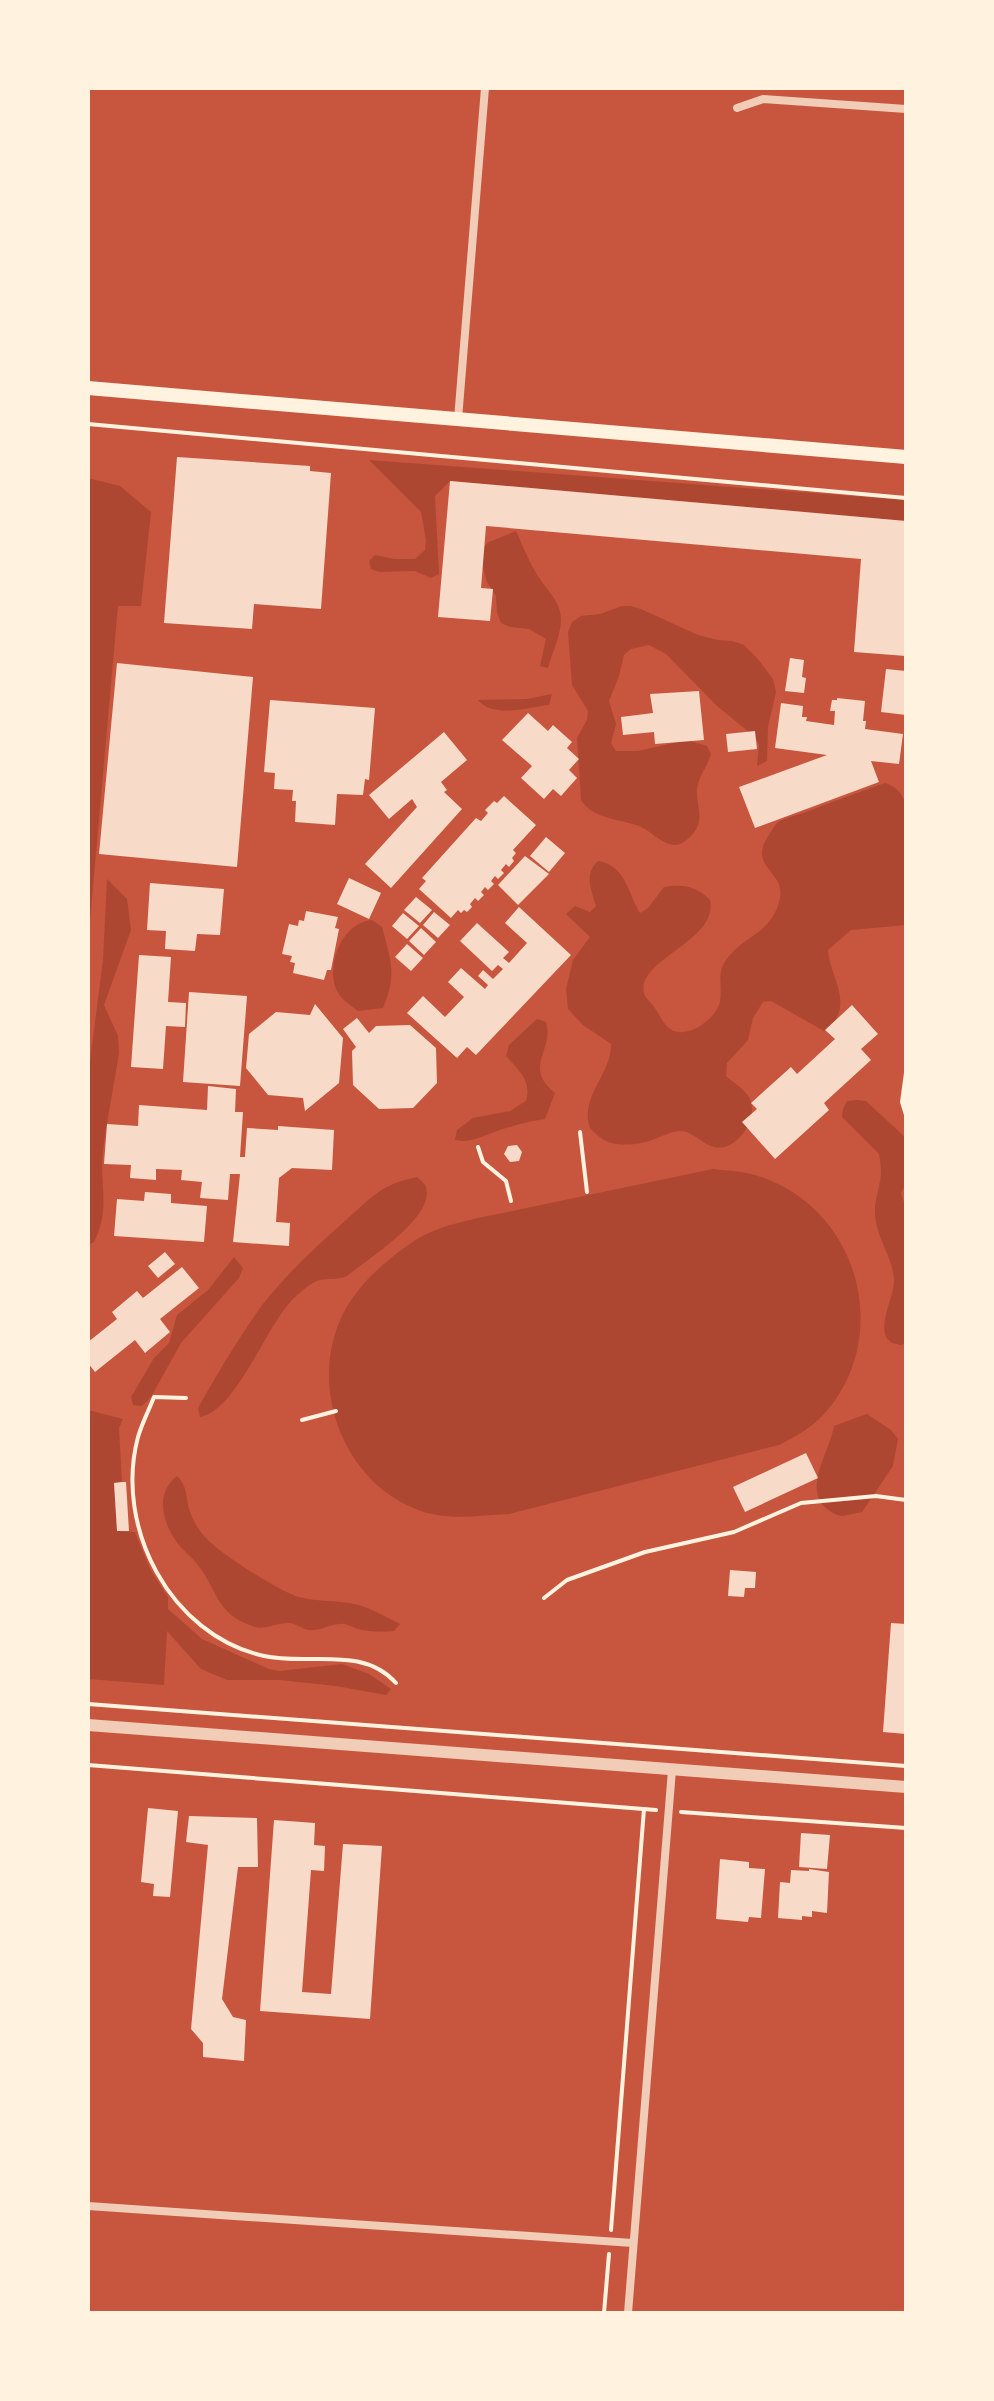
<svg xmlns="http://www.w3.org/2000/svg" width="994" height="2401" viewBox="0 0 994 2401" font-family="'Zilla Slab',serif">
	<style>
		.green { fill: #ae4732 }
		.building { fill: #f7dbc8 }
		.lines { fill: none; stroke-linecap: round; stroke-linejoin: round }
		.path { stroke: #fff3e0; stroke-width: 4 }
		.minor { stroke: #f1ccb7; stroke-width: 8 }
		.tertiary { stroke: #f1ccb7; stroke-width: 12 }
		.secondary { stroke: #fff3e0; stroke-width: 14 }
	</style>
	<rect width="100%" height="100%" fill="#c8553d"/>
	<!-- green -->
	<g class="green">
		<path d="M369,460l537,40v21l-456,-40 -15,15 4,78 -8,4 -16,-7 -36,1 -8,-3 -2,-8 6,-6 19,4h21l10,-9 1,-10 -5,-28z"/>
		<path d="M88,478l32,8 31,26 -10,94h-23l-30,337z"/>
		<path d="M516,531c7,15 13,31 22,45 9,15 23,25 23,44 0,15 -9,33 -13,48l-8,-2 6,-27 -17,-10 -19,-2 -9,-4 -4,-10 -1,-17 -9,-14 -4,-14v-21l6,-5z"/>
		<path d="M622,606h9l10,3 57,26 20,5 14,1 12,4 13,13 16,21 3,13 -8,35 -1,34 -10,5 2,-21 -4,-8 -38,-31 -51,-52 -17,-9 -18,4 -7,6 -5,21 -10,25 7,23 -5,19 5,8h22l49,-11 20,6 4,8c-3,12 -13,23 -14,35 -1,17 9,32 -6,47 -4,4 -10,9 -16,9 -15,-1 -25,-16 -39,-20 -19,-6 -44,-7 -55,-25l-4,-62 10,-18 1,-9 -16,-26 -4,-53 4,-10 9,-6 19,-2z"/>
		<path d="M552,694l-3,11c-20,2 -56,14 -71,-5l49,-1z"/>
		<path d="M885,783c12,4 17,10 21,22v120l-55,5 -23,20c1,20 15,38 12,58 -1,6 -5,13 -7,19l-9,4 -53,-30 -8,1 -10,16 -5,22 -21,23 -1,13c8,7 22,15 25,26 6,19 -15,50 -37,45 -12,-3 -20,-15 -33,-16 -10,0 -20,6 -29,9 -12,5 -37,7 -48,0 -5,-3 -10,-8 -14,-12 -11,-31 22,-54 21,-84l-28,-19 -15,-16 -2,-20 7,-29 17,-23 -24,-23 9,-8 15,6 6,-6c-5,-17 -12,-32 2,-45 28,4 30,33 42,52l8,-5 16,-21c19,-3 32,-1 46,13 9,41 -74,59 -66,93 1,5 8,10 11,15 5,7 9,19 19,23 17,6 43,-13 46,-30 3,-15 -4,-27 6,-41 18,-26 46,-25 54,-62 5,-27 -31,-31 -13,-60 3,-4 7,-12 10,-15 7,-5 21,-8 29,-11 26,-10 53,-20 79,-29z"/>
		<path d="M107,879l20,20 4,31 -27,75 14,31 1,17c-5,33 -12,65 -16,98 -4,34 8,58 -9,91l-6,3v-168l15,-117z"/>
		<path d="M372,920l10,7c9,33 15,49 1,81l-25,3c-8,-6 -18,-12 -22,-22 -10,-26 7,-67 36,-69z"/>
		<path d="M537,1019l9,3c9,28 -24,44 9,71l-10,26c-15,2 -30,6 -45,11 -16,5 -29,14 -45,10l2,-10 16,-12 37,-7 16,-10c6,-20 -7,-30 -20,-45l3,-11z"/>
		<path d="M858,1100l8,1 40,37v45l-5,10 5,15v134l-4,3c-34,-2 -9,-43 -8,-63 0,-22 -15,-40 -18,-60 -4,-18 4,-32 5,-49 0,-7 -1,-13 -2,-19l-37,-37 1,-8 4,-8z"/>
		<path d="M713,1169c16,2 32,2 48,8 98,33 132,159 64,236 -13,15 -29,23 -46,32l-270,69c-23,1 -49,5 -72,1 -87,-17 -133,-123 -94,-201 16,-31 42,-53 71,-73 27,-18 71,-24 103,-31 65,-14 131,-27 196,-41z"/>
		<path d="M417,1177c2,2 7,6 8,8 15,29 -60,76 -78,91 -10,5 -20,1 -30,5 -8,3 -19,13 -25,19 -27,28 -56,111 -92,117l-2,-9c20,-35 41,-71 65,-104 24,-30 53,-58 82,-83 26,-23 36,-37 72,-44z"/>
		<path d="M234,1257l9,11 -4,10 -58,65 -30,54 -9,9 -9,-1 -2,-8 23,-39 15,-15 8,-28 31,-25z"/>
		<path d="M88,1410l35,9 -4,9 3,54 -8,1 3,48 18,1 16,39 17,26v12l34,30 67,30 10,2 63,-7 27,10 22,15 -5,6 -50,-9 -56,-6h-53l-26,-11 -34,-38 -3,54 -76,-6z"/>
		<path d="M867,1414l24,16 7,9 -5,27 -31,46c-7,1 -13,3 -19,4 -6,0 -12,-4 -17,-8 -23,-21 4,-57 8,-82z"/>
		<path d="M177,1476c10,9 9,21 12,33 3,11 12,25 20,32 14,14 71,51 90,56 18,5 37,3 56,7 16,4 31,13 45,20l-6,7c-12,1 -25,1 -36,-2 -6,-2 -12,-6 -18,-5 -10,0 -19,7 -30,6 -7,0 -14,-7 -22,-7 -13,0 -24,8 -36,3 -38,-14 -33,-35 -55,-62 -6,-8 -15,-14 -21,-23 -14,-20 -21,-48 1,-65z"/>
	</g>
	<!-- building -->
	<g class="building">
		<path d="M177,457l133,9v5l21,2 -10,136 -67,-5 -2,25 -88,-6z"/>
		<path d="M450,481l456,40v135l-52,-4 7,-93 -375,-33 -5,62 12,1 -3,32 -52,-4z"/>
		<path d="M790,658l14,2 -2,17 4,1 -2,15 -19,-2z"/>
		<path d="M117,663l136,14 -16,190 -138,-13z"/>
		<path d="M886,669l20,2v44l-25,-3z"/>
		<path d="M699,691l5,49 -49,4 -1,-12 -31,3 -2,-18 32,-4 -3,-19z"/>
		<path d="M837,698l28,3 -2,20h3l-1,8 38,5 -4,30 -28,-3 8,21 -124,46 -16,-41 88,-32 -52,-7 6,-45 22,3 -1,11h5l-1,4 28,4 1,-14h-5l2,-11h5z"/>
		<path d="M270,700l105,8 -6,72 -4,-1 -2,16 -26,-1 -2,31 -40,-3 1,-21h-4l1,-11 -19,-1 1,-16 -11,-1z"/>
		<path d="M528,713l20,18 5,-6 19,17 -5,6 12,11 -10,11 8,8 -16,18 -8,-7 -9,10 -23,-21 11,-12 -30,-26z"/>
		<path d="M755,731l2,18 -29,3 -2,-18z"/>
		<path d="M444,732l23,28 -26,22 6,8 -3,2 18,17 -71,79 -26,-24 52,-57 -5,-8 -23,20 -20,-24z"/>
		<path d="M504,796l32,29 -23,25 3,3 -4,5 2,3 -5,6 -3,-3 -5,6 3,3 -6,6 -3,-3 -4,5 3,3 -6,6 -3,-3 -4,5 3,3 -6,6 -3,-3 -5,6 2,3 -5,5 -3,-2 -3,3 -3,-3 -7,8 -32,-29 7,-8 -4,-3 54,-60 5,3 7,-8 -3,-3 9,-9 3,2z"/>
		<path d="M546,837l19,16 -16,19 -19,-16z"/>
		<path d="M525,856l24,18 -31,31 -20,-20z"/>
		<path d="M349,878l32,15 -12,26 -32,-15z"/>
		<path d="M150,883l74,6 -4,46 -23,-1 -2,17 -30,-2 1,-18 -19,-1z"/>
		<path d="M416,897l16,13 -12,13 -16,-13z"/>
		<path d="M519,907l52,48 -95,100 -9,-8 -10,11 -50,-45 16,-17 22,21 19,-20 -16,-15 13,-14 24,21 3,-4 -10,-9 5,-6 10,9 10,-10 -5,-4 -6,6 -32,-30 17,-18 32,29 -6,6 6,5 18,-20 -22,-20z"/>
		<path d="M306,911l32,6 -3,11 4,1 -8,41h-4l-3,10 -31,-7 2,-10 -5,-1 2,-6 -10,-2 7,-30 9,2 1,-6 5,1z"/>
		<path d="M434,912l16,13 -12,13 -15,-13z"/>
		<path d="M403,913l16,13 -12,13 -15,-13z"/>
		<path d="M421,928l15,14 -12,13 -15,-14z"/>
		<path d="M407,944l16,14 -12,13 -16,-14z"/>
		<path d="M139,955l32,2 -3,45 18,1 -1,24 -19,-1 -3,43 -32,-2z"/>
		<path d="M189,992l58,4 -7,90 -57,-4z"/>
		<path d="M315,1004l28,34 -4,45 -34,28 -2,-13 -35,-3 -22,-27 3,-34 27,-22 34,3z"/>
		<path d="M852,1005l26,29 -17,15 10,11 -47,43 5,7 -54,49 -33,-37 15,-13 -6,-6 40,-36 6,7 38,-35 -10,-9z"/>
		<path d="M357,1018l12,15 7,-7 34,-1 26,23 1,35 -24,25 -34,1 -26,-24 -1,-34 4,-4 -13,-18z"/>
		<path d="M208,1086l28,3 -1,23h8l-3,45h5l2,-29 31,2v-4l56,4 -2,40 -40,-2 -13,10 -3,44 14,1 -1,23 -56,-4 7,-68h-10l-2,26 -28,-2 2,-16 -21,-2 1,-10 -26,-1v11l-26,-2 1,-13 -27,-1 3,-40 31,2 1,-21 68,5z"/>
		<path d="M517,1145l5,7 -3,9 -9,1 -6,-8 4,-8z"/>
		<path d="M145,1192l26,2v9l36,3 -3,36 -90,-6 3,-37 27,2z"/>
		<path d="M165,1252l10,12 -17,14 -10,-12z"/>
		<path d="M182,1267l17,21 -39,31 10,13 -25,21 -10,-13 -40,32 -7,-9v-21l29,-23 -5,-7 25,-21 6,7z"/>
		<path d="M806,1453l12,25 -73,34 -12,-25z"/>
		<path d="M122,1482h4l3,49h-12l-3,-48z"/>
		<path d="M730,1570l26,2 -1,16h-10l-1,9 -16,-1z"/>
		<path d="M891,1623l15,1v110l-23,-2z"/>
		<path d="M148,1808l30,3 -8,86 -17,-1 1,-12 -13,-2z"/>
		<path d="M189,1816l68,2 1,49h-20l-16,132 11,18 13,3 -2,41 -41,-4v-14l-12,-14 17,-184 -22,-3z"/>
		<path d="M274,1820l41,3 -1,22 11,1 -1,25 -13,-1 -9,122 29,2 12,-150 39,2 -12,173 -110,-8z"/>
		<path d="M801,1833l29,2 -3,34 -28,-2z"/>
		<path d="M720,1859l29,3v6l16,1 -4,49 -12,-1 -1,5 -32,-3z"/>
		<path d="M809,1869l20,3 -2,41 -15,-2v6l-10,-1v4l-24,-2 2,-36 10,1 1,-13 18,1z"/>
	</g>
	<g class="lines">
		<!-- path -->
		<g class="path">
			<path d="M88,424l818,74"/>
			<path d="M906,1073l-4,29 4,13"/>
			<path d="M580,1132l7,60"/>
			<path d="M478,1147l5,15 23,19 5,20"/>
			<path d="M186,1398l-32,-1c-5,13 -12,26 -16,40 -24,90 32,198 126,219 45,10 98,-11 132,27"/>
			<path d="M302,1420l34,-9"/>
			<path d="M544,1598l23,-18 78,-28 89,-20 67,-29 75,-7 30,4"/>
			<path d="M88,1704l818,62"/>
			<path d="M88,1765l568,45"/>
			<path d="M681,1812l225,16"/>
			<path d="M611,2230l33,-421"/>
			<path d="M604,2313l5,-59"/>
		</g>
		<!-- minor -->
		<g class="minor">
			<path d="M737,108l26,-9 143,10"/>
			<path d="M458,419l27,-331"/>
			<path d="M88,2206l545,37"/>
			<path d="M628,2313l44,-543"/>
		</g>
		<!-- tertiary -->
		<path class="tertiary" d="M88,1725l818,62"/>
		<!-- secondary -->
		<path class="secondary" d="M88,388l818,69"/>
	</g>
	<!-- border -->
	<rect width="994" height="2401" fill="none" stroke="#fff3e0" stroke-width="180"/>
</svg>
